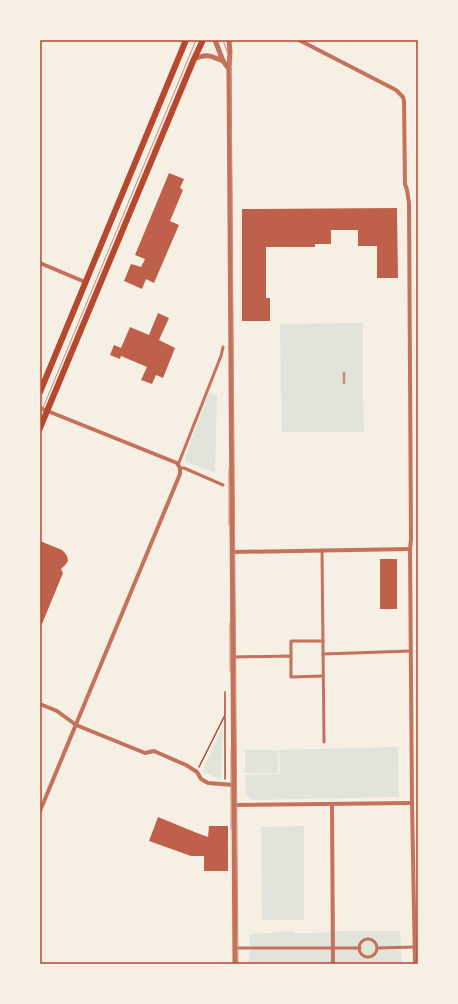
<svg xmlns="http://www.w3.org/2000/svg" width="458" height="1004" viewBox="0 0 458 1004" font-family="'Roboto Condensed',sans-serif">
	<style>
		.green { fill: #e2e4dc }
		.building { fill: #bf614a }
		.lines { fill: none; stroke-linecap: round; stroke-linejoin: round }
		.path { stroke: #b5482f; stroke-width: 1.5 }
		.pedestrian { stroke: #c5725c; stroke-width: 3 }
		.minor { stroke: #c5725c; stroke-width: 4 }
		.tertiary { stroke: #c5725c; stroke-width: 5 }
		.primary { stroke: #b5482f; stroke-width: 6 }
		.tram { stroke: #cf8b77; stroke-width: 1 }
		.rail { stroke: #cf8b77; stroke-width: 2.5 }
		.neatline { fill: none; stroke: #b5482f; stroke-width: 1.5 }
	</style>
	<rect width="100%" height="100%" fill="#f6efe4"/>
	<!-- green -->
	<g class="green">
		<path d="M363,323v75l1,34h-82l-1,-33 -1,-75z"/>
		<path d="M209,393l8,2 -2,76 -2,1 -27,-10 -1,-5z"/>
		<path d="M223,724l-2,55 -19,-7z"/>
		<path d="M398,747l1,50 -146,3c-10,-5 -7,-16 -8,-25l35,-1 -1,-24z"/>
		<rect x="245" y="750" width="33" height="23"/>
		<path d="M304,826v94h-42l-1,-93z"/>
		<path d="M294,931v2h23l26,-2h57l2,33h-154l2,-16 -1,-14 22,-1 1,-1z"/>
	</g>
	<!-- building -->
	<g class="building">
		<path d="M169,173l15,6 -4,9 3,2 -13,31 9,4 -25,58 -8,-4 -4,10 -18,-8 7,-17 10,3 4,-8 -10,-4z"/>
		<path d="M397,208l1,70h-21v-32h-19v-16h-27v14h-16v3h-49v51h4v23h-28v-112z"/>
		<path d="M158,313l11,5 -10,22 16,8 -12,30 -7,-3 -4,9 -11,-4 6,-13 -26,-11 -1,3 -10,-4 4,-10 7,3 9,-21 19,8z"/>
		<path d="M40,541l22,9 3,3 2,3 1,5 -2,3 -5,5 2,4 -21,51 -2,2z"/>
		<rect x="380" y="559" width="17" height="50"/>
		<path d="M158,817l39,16 11,4 1,-11h19v45h-24v-15h-13l-42,-15z"/>
	</g>
	<g class="lines">
		<!-- path -->
		<g class="path">
			<path d="M199,767l26,-52v-23"/>
			<path d="M225,779v-62"/>
		</g>
		<!-- pedestrian -->
		<g class="pedestrian">
			<path d="M178,465l43,-109 2,-9"/>
			<path d="M180,468h4l39,17"/>
			<path d="M322,550l2,192"/>
			<path d="M323,654l88,-3"/>
			<path d="M291,656v-15h32"/>
			<path d="M233,657l58,-1v21l32,-1"/>
			<circle cx="368" cy="948" r="9"/>
			<path d="M235,948h125"/>
			<path d="M377,948l38,-1"/>
		</g>
		<!-- minor -->
		<g class="minor">
			<path d="M299,40l97,50 7,7 1,4 1,83 2,6 2,13 2,336 -1,10 2,254 3,161"/>
			<path d="M40,263l45,19"/>
			<path d="M40,408l137,55 3,5v6l-140,337"/>
			<path d="M232,552l178,-3"/>
			<path d="M40,704l17,7 19,14 69,28 9,-2 32,14 11,7 4,7 7,4 26,2"/>
			<path d="M332,804l1,160"/>
			<path d="M234,805l178,-2"/>
		</g>
		<!-- tertiary -->
		<g class="tertiary">
			<path d="M215,40l8,21 6,8"/>
			<path d="M229,40l1,12 -1,17 6,895"/>
			<path d="M194,59c13,-6 17,-3 29,2"/>
		</g>
		<!-- primary -->
		<g class="primary">
			<path d="M40,392l146,-352"/>
			<path d="M40,428l154,-369 9,-19"/>
		</g>
		<!-- tram -->
		<g class="tram">
			<path d="M223,40l7,20 1,17 7,887"/>
			<path d="M40,415l156,-375"/>
			<path d="M229,469v56"/>
			<path d="M230,623v48"/>
			<path d="M231,749v80"/>
		</g>
		<!-- rail -->
		<g class="rail">
			<path d="M416,40l2,4"/>
			<path d="M344,373v10"/>
		</g>
	</g>
	<!-- border -->
	<rect width="458" height="1004" fill="none" stroke="#f6efe4" stroke-width="82"/>
	<rect x="41" y="41" width="376" height="922" class="neatline"/>
</svg>
